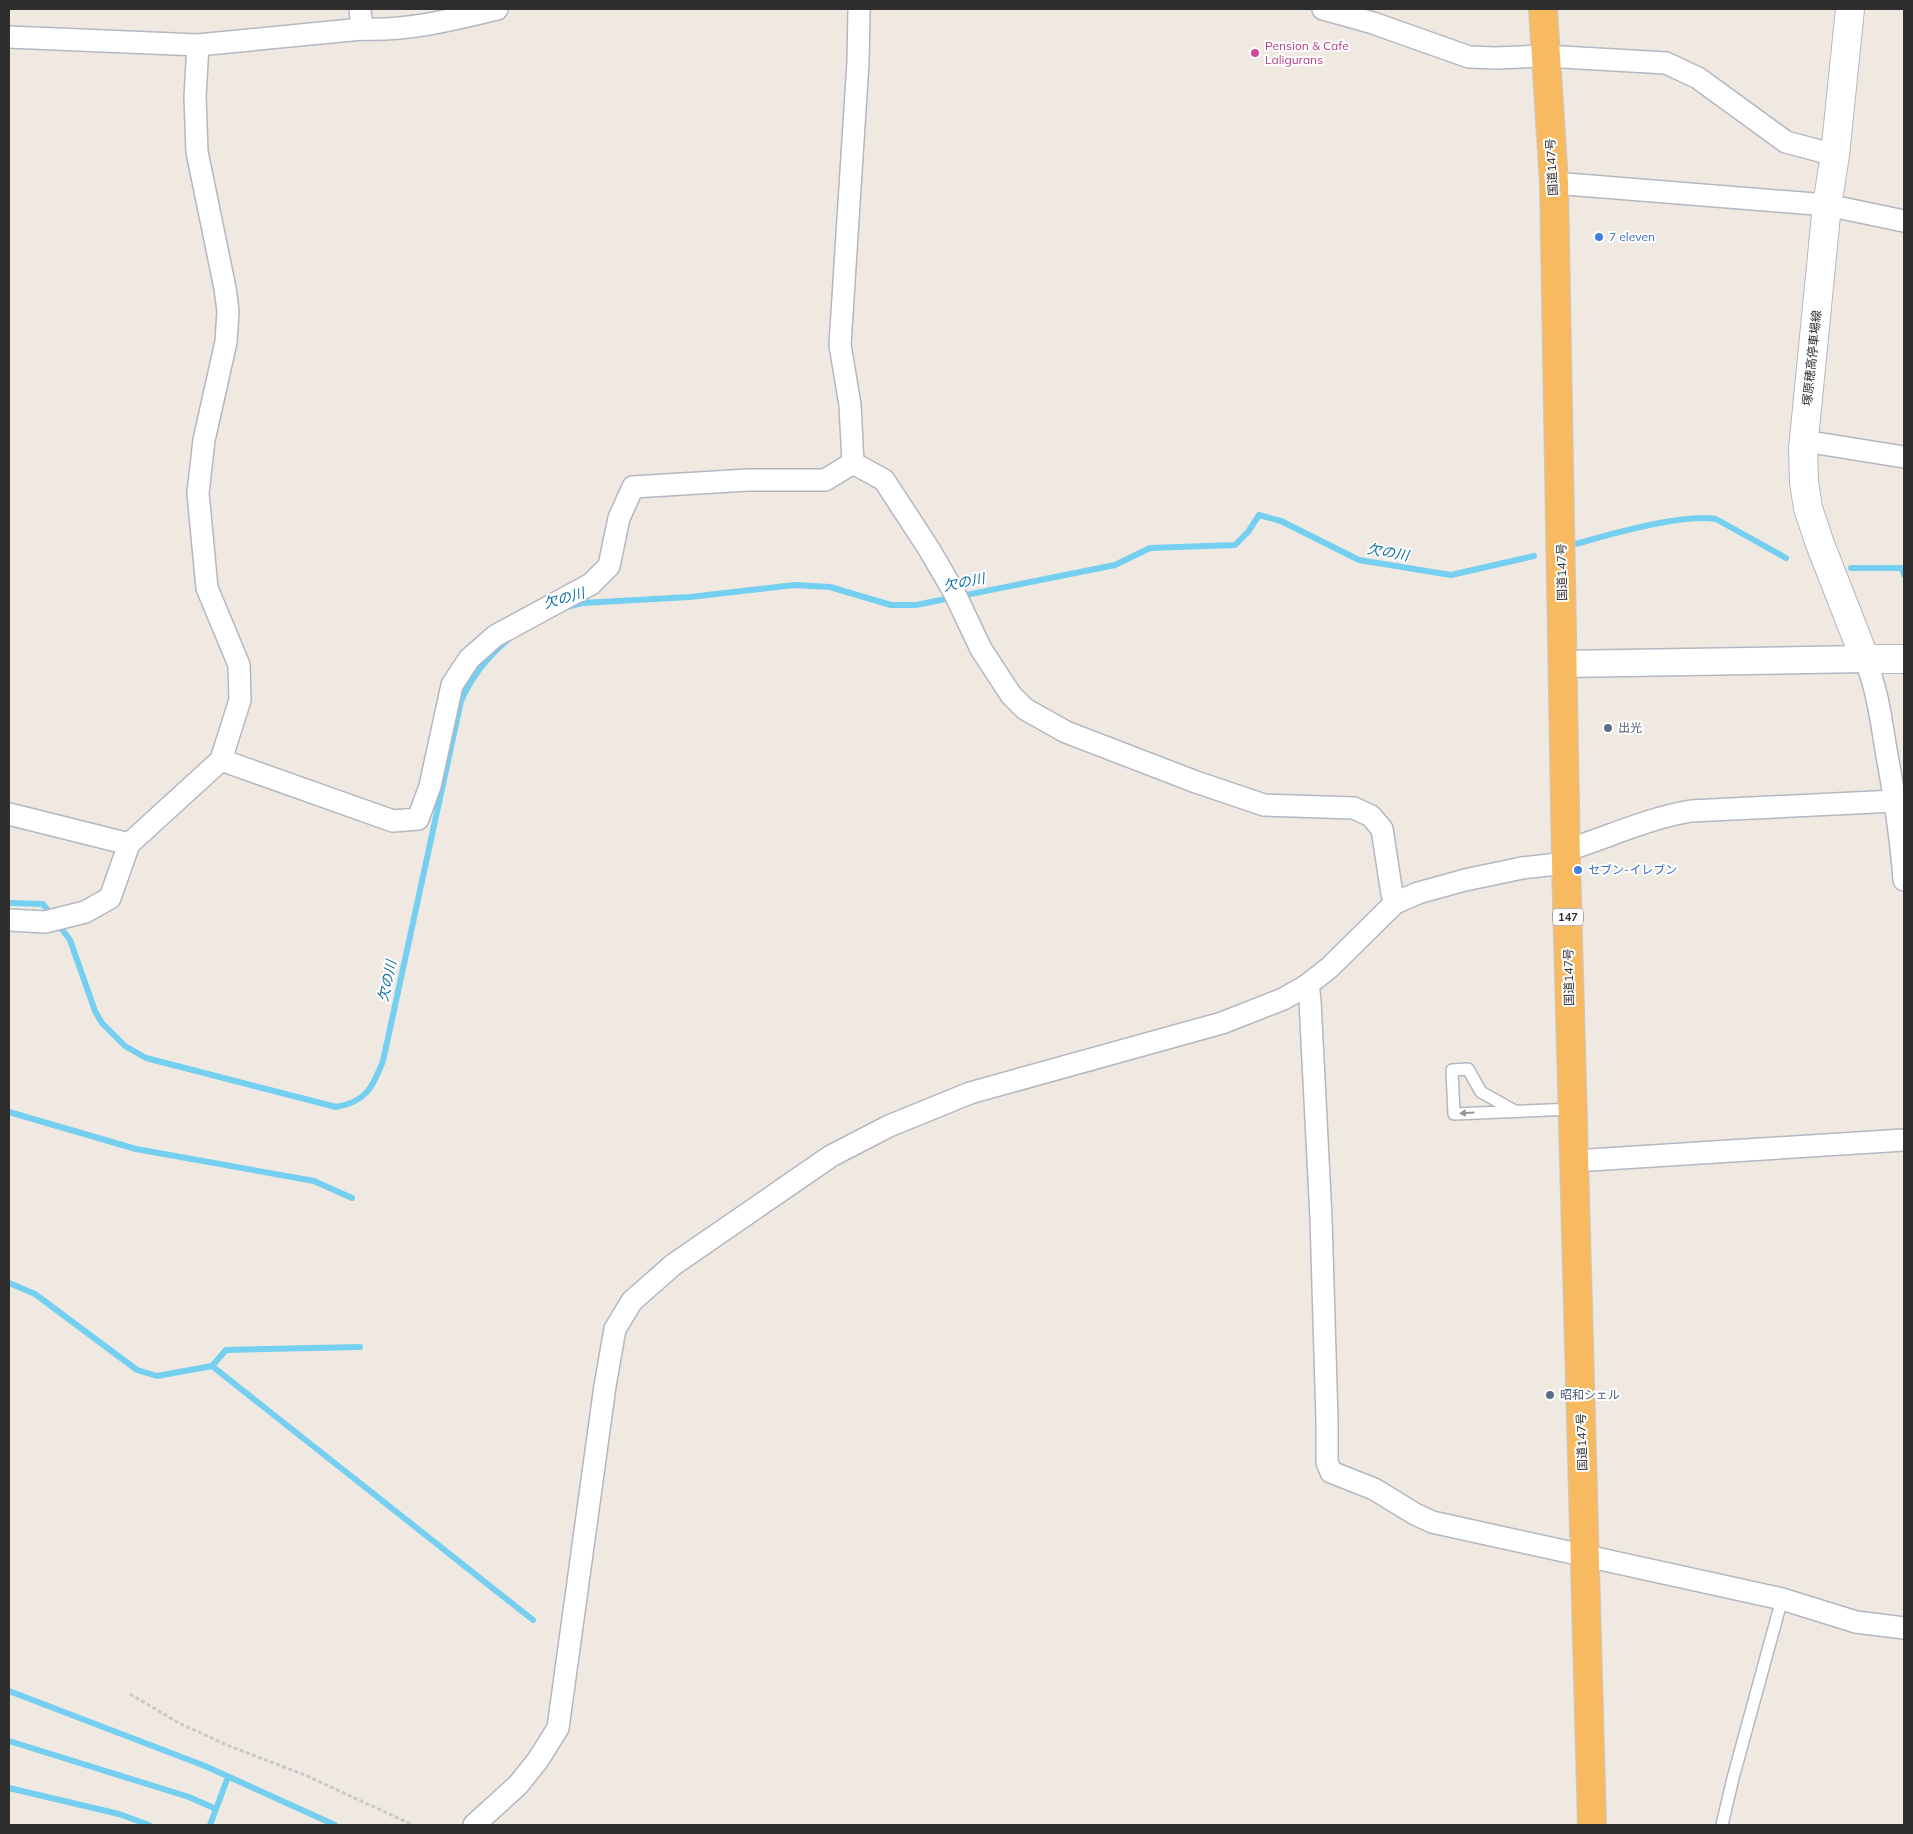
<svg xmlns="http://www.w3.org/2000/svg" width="1913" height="1834" viewBox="0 0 1913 1834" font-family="Mulish,'Noto Sans JP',sans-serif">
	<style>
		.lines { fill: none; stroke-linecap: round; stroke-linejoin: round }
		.stream { stroke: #75cff0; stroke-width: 6 }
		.service-casing { stroke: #b4b7c1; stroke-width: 14 }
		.minor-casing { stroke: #b4b7c1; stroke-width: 24 }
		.tertiary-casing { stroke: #b4b7c1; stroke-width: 29 }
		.secondary-casing { stroke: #b4b7c1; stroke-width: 30 }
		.trunk-casing { stroke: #c9c9c9; stroke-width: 30 }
		.path { stroke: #c9c9c9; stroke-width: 3; stroke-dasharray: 4 2.5; stroke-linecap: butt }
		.service { stroke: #fff; stroke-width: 11 }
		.minor { stroke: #fff; stroke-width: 21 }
		.tertiary { stroke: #fff; stroke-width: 26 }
		.secondary { stroke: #fff; stroke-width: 28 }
		.trunk { stroke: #f8ba60; stroke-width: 28 }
		.oneway { fill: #969696 }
		.hotel-dot { fill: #d1479c; stroke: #fff; stroke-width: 2 }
		.shop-dot { fill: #3f7fe0; stroke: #fff; stroke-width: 2 }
		.service-dot { fill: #5c6f8a; stroke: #fff; stroke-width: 2 }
		.labels { text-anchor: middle; stroke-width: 4; stroke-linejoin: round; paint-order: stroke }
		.shield { fill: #fff; stroke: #6d6d6d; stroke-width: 1 }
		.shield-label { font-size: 11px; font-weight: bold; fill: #2e2e2e }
		.hotel-label { font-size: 12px; fill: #b23c85; stroke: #fff; text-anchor: start }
		.street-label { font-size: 12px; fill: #2e2e2e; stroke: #fff }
		.shop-label { font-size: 12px; fill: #366cbe; stroke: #fff; text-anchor: start }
		.service-label { font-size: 12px; fill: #4e5e75; stroke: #fff; text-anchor: start }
		.water-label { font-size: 14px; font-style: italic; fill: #0d6fa3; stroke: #fff }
	</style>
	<rect width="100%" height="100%" fill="#efe9e1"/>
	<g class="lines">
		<!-- stream -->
		<g class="stream">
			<path d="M1576,544c34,-10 107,-31 140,-25l70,39"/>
			<path d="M1851,568h51l2,7"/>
			<path d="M567,607l15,-4 108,-6 104,-12 36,2 61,18h25l199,-40 35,-17 85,-3 13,-13 11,-17 22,6 78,39 92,15 83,-19"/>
			<path d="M9,903l34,1 27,36 25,71 7,12 23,23 21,12 190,49c30,-5 37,-20 47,-46l78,-360c11,-25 27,-45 48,-62"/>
			<path d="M9,1112l127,37 178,32 38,17"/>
			<path d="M9,1283l26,11 102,76 20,6 55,-10 321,254"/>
			<path d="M212,1366l14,-16 134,-3"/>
			<path d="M9,1691l196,75 130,59"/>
			<path d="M9,1741l180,56 27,12 -6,16"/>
			<path d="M9,1788l110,26 30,11"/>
			<path d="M216,1809l12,-32"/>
		</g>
		<!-- service casing -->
		<g class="service-casing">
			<g id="service">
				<path d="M1515,1111l-34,-19 -13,-23 -16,1 2,44 119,-5"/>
				<path d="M1722,1825l11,-47 49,-179"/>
			</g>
		</g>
		<!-- minor casing -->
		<g class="minor-casing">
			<g id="minor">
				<path d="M360,9l2,20"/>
				<path d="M1323,9l50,14 96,34 27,1 49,-2 121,7 32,15 88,64 49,13"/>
				<path d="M9,37l189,8 164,-16c46,2 90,-9 135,-20"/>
				<path d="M1554,183l273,22 77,16"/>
				<path d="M1804,441l100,16"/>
				<path d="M853,463l31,17 45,69 25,43 27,57 30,46 14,14 41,23 130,50 68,23 90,3 17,8 11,13 10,65 3,9"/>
				<path d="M853,463l-3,-58 -10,-60 18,-283 1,-53"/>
				<path d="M1865,659c12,29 16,60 21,91 8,43 15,86 18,130"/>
				<path d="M221,760l172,61 25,-2 12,-33 22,-101 17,-26 26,-23 96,-52 18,-18 10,-48 14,-31 115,-7h77l28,-17"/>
				<path d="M9,814l120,30"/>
				<path d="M1567,850c42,-13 81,-32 124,-39l204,-10"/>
				<path d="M9,920l36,2 40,-10 25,-14 19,-54 92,-84 19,-60 -1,-35 -32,-77 -9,-95 6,-53 22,-98 2,-31 -3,-23 -28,-136 -2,-55 3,-52"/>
				<path d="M1306,986l3,6 1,9 11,217 6,202v42l4,10 43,17 41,25 17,8 350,77 74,23 48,6"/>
				<path d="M1574,1161l330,-21"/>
				<path d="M474,1825l44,-40 20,-25 20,-32 47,-342 10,-57 17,-28 41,-36 158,-109 58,-30 81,-33 252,-70 61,-24 23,-13 23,-18 66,-65 23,-10 47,-13 57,-12 44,-5"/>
			</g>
		</g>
		<!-- tertiary casing -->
		<g class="tertiary-casing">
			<path id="tertiary" d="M1563,664l302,-5"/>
		</g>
		<!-- secondary casing -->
		<g class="secondary-casing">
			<path id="secondary" d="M1850,9l-15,146 -8,50 -24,244 1,33 4,26 12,36 45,115h39"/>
		</g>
		<!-- trunk casing -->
		<g class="trunk-casing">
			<path id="trunk" d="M1543,9l11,174 12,680 26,962"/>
		</g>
		<!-- path -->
		<path class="path" d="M130,1694l49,29 50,23 76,29 108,50"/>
		<!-- service -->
		<use href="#service" class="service"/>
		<!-- minor -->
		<use href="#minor" class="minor"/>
		<!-- tertiary -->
		<use href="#tertiary" class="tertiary"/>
		<!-- secondary -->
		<use href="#secondary" class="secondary"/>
		<!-- trunk -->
		<use href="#trunk" class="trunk"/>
	</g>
	<!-- one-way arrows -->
	<defs><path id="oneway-solid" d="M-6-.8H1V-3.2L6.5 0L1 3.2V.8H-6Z" transform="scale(1.25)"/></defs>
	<use class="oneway" href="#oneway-solid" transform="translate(1467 1113) rotate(177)"/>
	<!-- markers -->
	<circle class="hotel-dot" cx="1255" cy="53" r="5"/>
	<g class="shop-dot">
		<circle cx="1599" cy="237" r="5"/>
		<circle cx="1578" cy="870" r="5"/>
	</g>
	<g class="service-dot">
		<circle cx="1608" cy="728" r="5"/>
		<circle cx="1550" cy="1395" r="5"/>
	</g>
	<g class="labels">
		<!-- shield labels -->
		<rect class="shield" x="1553" y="908.5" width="30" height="17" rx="4"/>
		<g class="shield-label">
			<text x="1568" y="921">147</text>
		</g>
		<!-- hotel labels -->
		<g class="hotel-label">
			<text x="1265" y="50">Pension &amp; Cafe<tspan x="1265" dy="14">Laligurans</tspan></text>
		</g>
		<!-- street labels -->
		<g class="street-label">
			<text transform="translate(1552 167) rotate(-93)" y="4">国道147号</text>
			<text transform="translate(1812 358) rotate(-84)" y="4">塚原穂高停車場線</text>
			<text transform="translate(1562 572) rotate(-91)" y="4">国道147号</text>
			<text transform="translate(1569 977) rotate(-91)" y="4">国道147号</text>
			<text transform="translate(1582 1442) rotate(-92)" y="4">国道147号</text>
		</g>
		<!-- shop labels -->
		<g class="shop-label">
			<text x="1609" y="241">7 eleven</text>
			<text x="1588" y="874">セブン-イレブン</text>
		</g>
		<!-- service labels -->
		<g class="service-label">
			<text x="1618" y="732">出光</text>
			<text x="1560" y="1399">昭和シェル</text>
		</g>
		<!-- water labels -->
		<g class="water-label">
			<text transform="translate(1388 552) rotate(10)" y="5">欠の川</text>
			<text transform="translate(964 582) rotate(-11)" y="5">欠の川</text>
			<text transform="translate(564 598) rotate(-16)" y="5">欠の川</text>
			<text transform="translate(387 981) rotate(-78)" y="5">欠の川</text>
		</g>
	</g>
	<!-- border -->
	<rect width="1913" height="1834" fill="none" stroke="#2e2e2e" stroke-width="20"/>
</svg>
